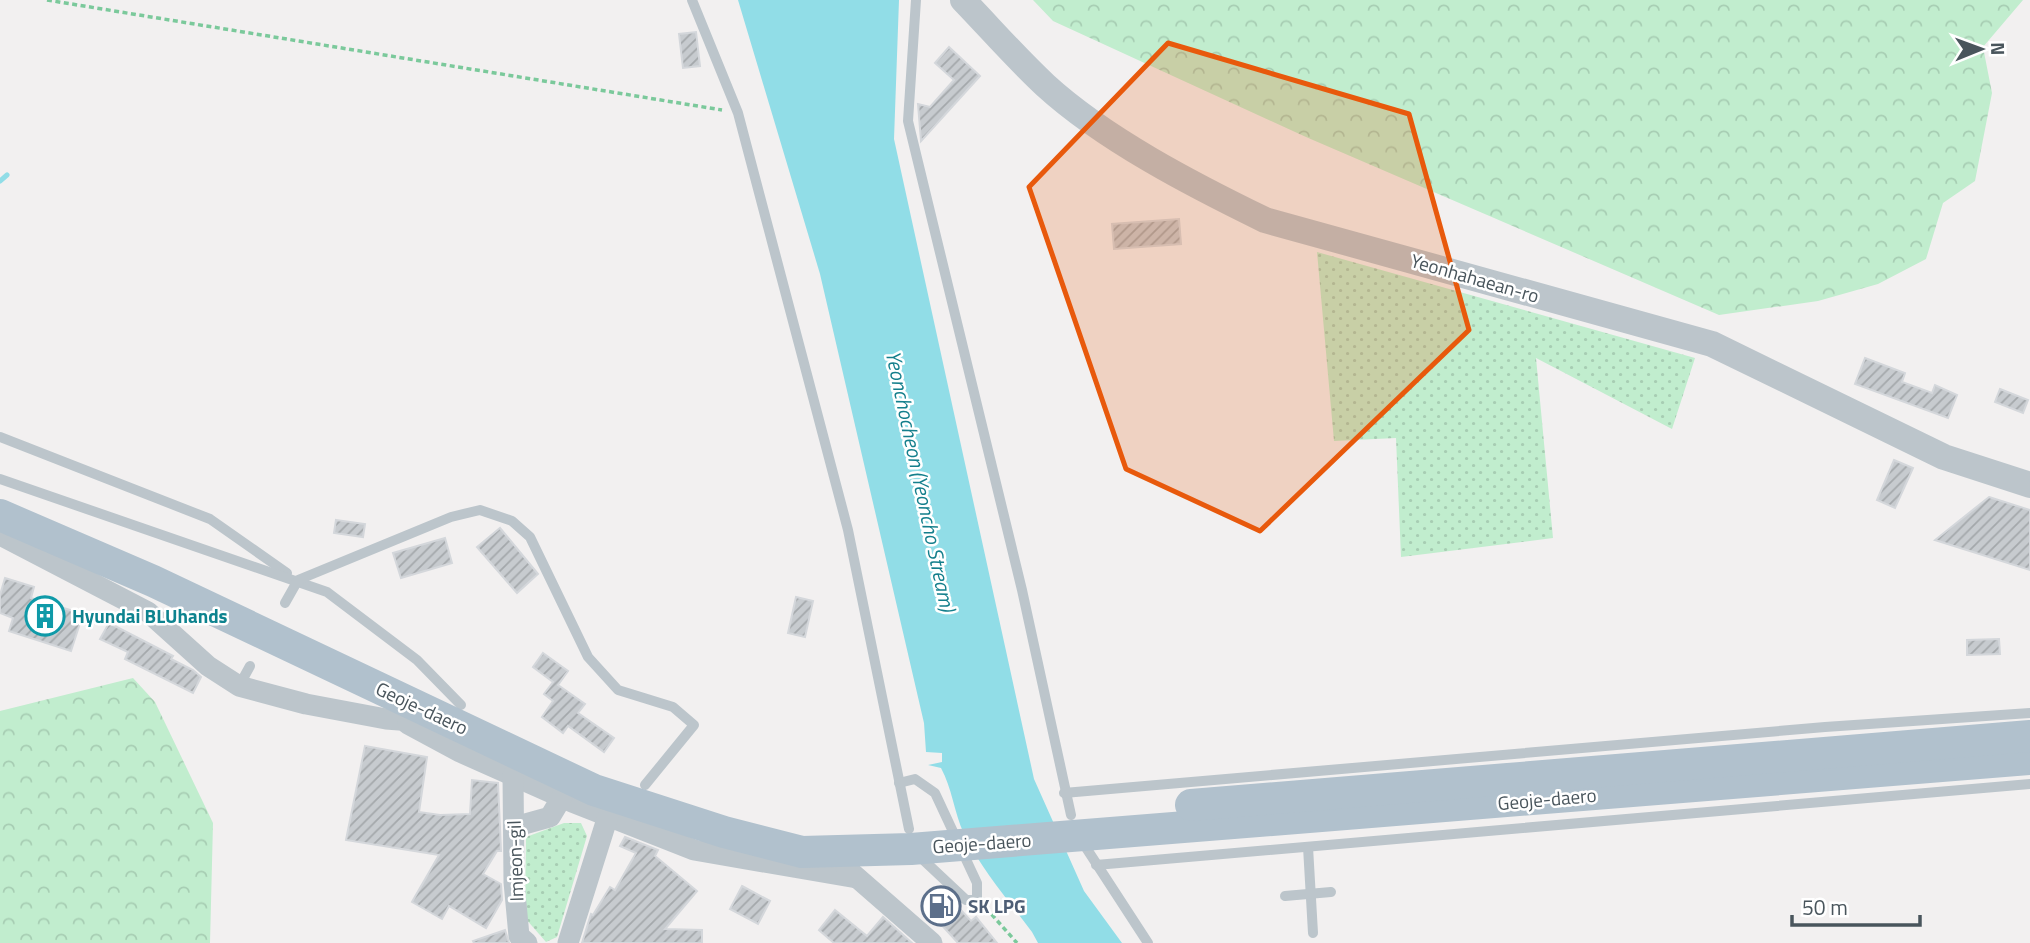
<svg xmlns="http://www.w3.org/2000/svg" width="2030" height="943" viewBox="0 0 2030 943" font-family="'Titillium Web',sans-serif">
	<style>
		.grass { fill: url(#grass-dots) }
		.forest { fill: url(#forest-crowns) }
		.water { fill: #91dde7 }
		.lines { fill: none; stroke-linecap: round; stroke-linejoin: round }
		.stream { stroke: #91dde7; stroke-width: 5 }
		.building { fill: url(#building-hatch); stroke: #d4d7db; stroke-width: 2 }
		.path { stroke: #7bc99b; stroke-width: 3.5; stroke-dasharray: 5 3.5; stroke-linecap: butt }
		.service { stroke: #bcc5cb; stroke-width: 10 }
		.minor { stroke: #bcc5cb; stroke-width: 21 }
		.tertiary { stroke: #bcc5cb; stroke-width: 26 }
		.primary { stroke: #b1c1cd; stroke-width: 32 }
		.marked { fill: #e8590c; fill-opacity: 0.2; stroke: #e8590c; stroke-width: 5; stroke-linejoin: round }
		.labels { text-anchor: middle; stroke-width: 5; stroke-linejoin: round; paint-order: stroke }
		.street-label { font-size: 19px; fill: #49555c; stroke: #fff }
		.culture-label { font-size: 19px; font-weight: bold; fill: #0d838f; stroke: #fff; text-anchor: start }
		.service-label { font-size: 19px; font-weight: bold; fill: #4e5e75; stroke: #fff; text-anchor: start }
		.water-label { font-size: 21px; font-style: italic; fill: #147f8c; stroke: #fff }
	</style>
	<defs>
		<pattern id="grass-dots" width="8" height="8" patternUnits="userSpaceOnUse" patternTransform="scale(1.75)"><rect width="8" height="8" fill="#c1edce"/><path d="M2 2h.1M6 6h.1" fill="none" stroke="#a7cdb3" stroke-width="1.8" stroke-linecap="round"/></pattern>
		<pattern id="forest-crowns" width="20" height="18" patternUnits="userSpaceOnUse" patternTransform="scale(1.75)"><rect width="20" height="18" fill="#c1edce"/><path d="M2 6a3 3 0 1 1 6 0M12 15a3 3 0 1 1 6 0" fill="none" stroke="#a7cdb3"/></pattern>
		<pattern id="building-hatch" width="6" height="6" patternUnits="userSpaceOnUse" patternTransform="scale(1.75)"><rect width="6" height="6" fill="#c7cbcf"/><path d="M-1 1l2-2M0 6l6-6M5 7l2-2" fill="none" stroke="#a4a8ab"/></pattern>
	</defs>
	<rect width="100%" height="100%" fill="#f2f0f0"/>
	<!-- grass -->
	<g class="grass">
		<path d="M1317,252l378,106 -23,71 -136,-71 17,180 -152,19 -5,-119 -62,3z"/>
		<path d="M564,823h17l6,13 -30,101 -11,5 -21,-24 1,-81z"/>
	</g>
	<!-- forest -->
	<g class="forest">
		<path d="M1033,0h990l-40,47 9,46 -17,88 -32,22 -17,56 -48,25 -60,17 -99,14 -413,-178 -253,-116z"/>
		<path d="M133,678l22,24 58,121 -3,120h-210v-232z"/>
	</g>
	<!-- water -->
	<path class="water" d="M738,0h161l-5,139 140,640 50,112 38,52h-84l-6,-11c-24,-32 -50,-62 -68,-98 -10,-22 -12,-46 -23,-66l-13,-3 14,-3v-9l-16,-1 -2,-29 -104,-449z"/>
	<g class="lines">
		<!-- stream -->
		<path class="stream" d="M0,181l7,-6"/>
	</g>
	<!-- building -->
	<g class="building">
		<path d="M696,32l4,34 -17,2 -4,-34z"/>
		<path d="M949,47l31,29 -59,65 -3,-37 12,3 24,-27 -19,-17z"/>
		<path d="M1179,219l2,25 -67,5 -2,-25z"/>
		<path d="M1865,358l40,15 -3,9 30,11 3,-8 22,10 -9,23 -93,-34z"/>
		<path d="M2000,389l28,11 -5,13 -28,-11z"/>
		<path d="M1894,460l19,8 -18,40 -18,-8z"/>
		<path d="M1989,497l41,13v60l-95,-30z"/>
		<path d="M336,520l29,4 -2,13 -29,-4z"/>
		<path d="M500,528l38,46 -21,19 -40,-46z"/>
		<path d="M445,538l7,25 -51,15 -8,-25z"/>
		<path d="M5,578l29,9 -3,11 52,16 -12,37 -62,-20 4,-13 -13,-5v-18z"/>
		<path d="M796,597l17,4 -8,36 -17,-4z"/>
		<path d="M109,623l64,33 -2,3 22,11 8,7 -8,16 -68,-34 3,-7 -28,-13z"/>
		<path d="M1999,639l1,15 -33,1v-15z"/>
		<path d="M543,653l25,18 -10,14 27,19 -7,9 36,25 -10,14 -36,-26 -5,7 -21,-16 11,-16 -9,-7 9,-12 -20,-15z"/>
		<path d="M365,746l62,11 -8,55 21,3 30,-1 2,-34 26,3 3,68h-4l-14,23 18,10 1,16 -16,28 -37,-22 -7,13 -30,-17 27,-47 -93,-15z"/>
		<path d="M625,837l33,13 -3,6 42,35 -32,38 37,1v13h-120l9,-29 2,1 17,-28 5,3 21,-37 -16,-7z"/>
		<path d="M742,886l28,15 -12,23 -28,-15z"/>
		<path d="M946,894l25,27 5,-4 21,26h-39l-30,-33z"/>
		<path d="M835,910l32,26 16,-19 29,26h-78l-15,-13z"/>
		<path d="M505,930l4,13h-35l-1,-2z"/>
	</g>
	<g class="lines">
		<!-- path -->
		<g class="path">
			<path d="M47,0l675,110"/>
			<path d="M986,908l31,35"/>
		</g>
		<!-- service -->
		<g class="service">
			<path d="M692,0l46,113 110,417 61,299"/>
			<path d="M916,0l-8,121 114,469 49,225"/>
			<path d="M0,437l210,82 77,54"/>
			<path d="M0,479l327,113 90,68 44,45"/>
			<path d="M285,603l13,-23 153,-63 29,-7 32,11 18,16 58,120 30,33 55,17 21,18 -49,60"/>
			<path d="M239,686l11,-20"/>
			<path d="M899,783l16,-4 20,14 42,90v17h-11l-49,-46"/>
			<path d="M1064,793l761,-66 205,-14"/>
			<path d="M1081,840l67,103"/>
			<path d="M1308,847l5,86"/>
			<path d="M1096,865l934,-81"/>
			<path d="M1285,896l46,-4"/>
		</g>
		<!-- minor -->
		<g class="minor">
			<path d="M0,535l148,77 60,54 31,20 67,18 80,15 52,4"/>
			<path d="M408,724l52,28 112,50 122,48 163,28"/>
			<path d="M513,775l1,107 5,54 8,7"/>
			<path d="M514,827l36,-10 12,-20"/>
			<path d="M846,868l86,75"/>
			<path d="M568,943l40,-127"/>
		</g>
		<!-- tertiary -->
		<path class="tertiary" d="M963,0c27,28 53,58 82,85 59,54 148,100 220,135l447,124 232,113 86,28"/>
		<!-- primary -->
		<g class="primary">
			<path d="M0,515l153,66 441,209 130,42 78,20 109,-3 1119,-90"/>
			<path d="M1191,805l839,-69"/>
		</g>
	</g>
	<!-- marked area -->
	<path class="marked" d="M1168,43l241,71 60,216 -209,201 -134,-62 -97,-282z"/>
	<!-- icons -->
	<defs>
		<g id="building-ring" transform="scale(2.0125)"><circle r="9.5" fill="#fff" stroke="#0f9aa8" stroke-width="1.5"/><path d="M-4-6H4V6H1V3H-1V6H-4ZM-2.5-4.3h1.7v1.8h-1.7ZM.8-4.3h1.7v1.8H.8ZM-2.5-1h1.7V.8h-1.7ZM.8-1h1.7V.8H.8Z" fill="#0f9aa8"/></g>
		<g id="fuel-ring" transform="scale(2.0125)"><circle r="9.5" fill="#fff" stroke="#5c6f8a" stroke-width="1.5"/><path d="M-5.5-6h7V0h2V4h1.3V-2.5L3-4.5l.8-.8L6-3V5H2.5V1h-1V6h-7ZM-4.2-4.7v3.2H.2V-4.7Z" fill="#5c6f8a"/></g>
	</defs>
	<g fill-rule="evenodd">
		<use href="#building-ring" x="45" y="616"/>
		<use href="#fuel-ring" x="941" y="906"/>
	</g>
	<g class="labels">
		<!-- street labels -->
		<g class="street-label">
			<text transform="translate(1475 278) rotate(16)" y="7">Yeonhahaean-ro</text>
			<text transform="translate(422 708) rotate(25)" y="7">Geoje-daero</text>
			<text transform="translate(1547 799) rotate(-5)" y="7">Geoje-daero</text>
			<text transform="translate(982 843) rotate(-4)" y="7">Geoje-daero</text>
			<text transform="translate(515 861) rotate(-92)" y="7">Imjeon-gil</text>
		</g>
		<!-- culture labels -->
		<g class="culture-label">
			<text x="72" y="623">Hyundai BLUhands</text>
		</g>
		<!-- service labels -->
		<g class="service-label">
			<text x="968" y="913">SK LPG</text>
		</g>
		<!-- water labels -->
		<g class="water-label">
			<text transform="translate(920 481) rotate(78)" y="7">Yeonchocheon (Yeoncho Stream)</text>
		</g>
	</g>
	<!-- north arrow -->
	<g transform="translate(1981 49) rotate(89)" stroke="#ffffff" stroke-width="5" paint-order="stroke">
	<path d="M0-5L12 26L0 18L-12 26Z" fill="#49555c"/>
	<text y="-10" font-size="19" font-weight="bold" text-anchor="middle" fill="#49555c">N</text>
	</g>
	<!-- scale -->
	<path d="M1792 915v10h128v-10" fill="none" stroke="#49555c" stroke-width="3.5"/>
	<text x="1802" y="915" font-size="21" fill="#49555c" stroke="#ffffff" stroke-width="5" paint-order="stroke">50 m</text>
</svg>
